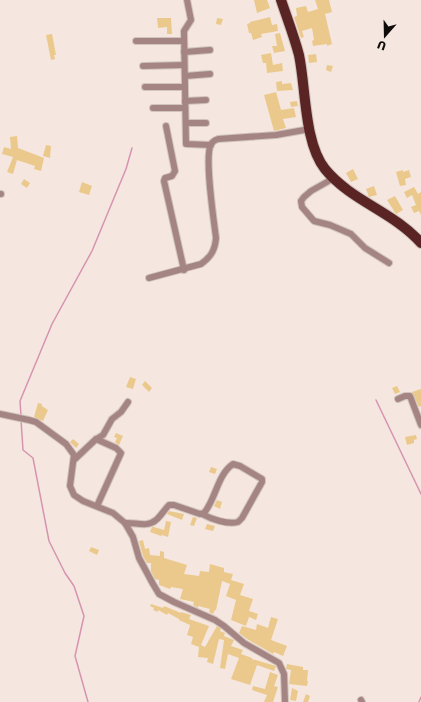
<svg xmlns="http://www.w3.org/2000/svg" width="421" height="702" viewBox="0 0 421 702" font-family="'DejaVu Sans',sans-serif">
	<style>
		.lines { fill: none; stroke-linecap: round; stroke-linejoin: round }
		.stream { stroke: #d694b0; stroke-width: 1.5 }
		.building { fill: #ebc98c }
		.minor-casing { stroke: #d0c4bd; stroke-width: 8 }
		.trunk-casing { stroke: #d0c4bd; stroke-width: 12 }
		.minor { stroke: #a58583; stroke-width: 6 }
		.trunk { stroke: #5a2424; stroke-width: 10 }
	</style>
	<rect width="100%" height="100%" fill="#f5e7df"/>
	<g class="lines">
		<!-- stream -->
		<g class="stream">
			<path d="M376,400l45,94"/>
			<path d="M21,416l-1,-15 32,-77 40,-73 34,-82 6,-21"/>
			<path d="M21,420l2,30 10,8 16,83 16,32 9,13 10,30 -9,40 13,46"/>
			<path d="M419,702l2,-5"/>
		</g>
	</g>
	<!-- building -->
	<g class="building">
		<path d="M254,0h13l3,8 -13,5z"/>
		<path d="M315,0h14l3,12 -7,2 7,30 -5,2v-2l-14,2 -1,-5 2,-1 -2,-12 -10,3 2,6 -3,1 -7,-21 3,-1 -1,-8 10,-2 2,6 10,-3z"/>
		<path d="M270,17l2,8 5,-1 1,7 -17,3 1,3 -9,3 -2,-7h-2l-2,-9 3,-1v-1z"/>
		<path d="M157,18h14l1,16h-5v-7l-9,1z"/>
		<path d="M217,18l6,1 -2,6 -5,-1z"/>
		<path d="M280,33l5,18 -11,2 -2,-7h5l-2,-12z"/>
		<path d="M52,34l4,21h-2l1,4 -4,1 -5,-25z"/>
		<path d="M271,53l2,12 9,-2 1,8 -16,2 -1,-10h-3l-2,-8z"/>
		<path d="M316,54l1,8 -8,1 -1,-8z"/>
		<path d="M327,65l6,1 -2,6 -5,-2z"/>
		<path d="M282,81v3l9,-1 2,7 -16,1 -1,-9z"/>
		<path d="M276,92l5,18 13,-2 2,9 -13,2 3,9 -12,3 -10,-36z"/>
		<path d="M297,101l1,5 -7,1 -1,-5z"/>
		<path d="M17,136l1,12 26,10 -3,13 -7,-2 1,-3 -18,-6 -4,14 -6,-2 6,-15 -11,-3 2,-7 7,2 -1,-12z"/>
		<path d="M46,145l5,1 -1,12 -7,-2z"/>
		<path d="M353,169l5,10 -7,3 -5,-9z"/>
		<path d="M403,170v2l6,-2 2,7 -6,2 1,6 -6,1 -4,-14z"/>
		<path d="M24,179l6,4 -3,5 -6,-4z"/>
		<path d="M82,182l10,4 -3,9 -10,-3z"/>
		<path d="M374,186l3,9 -8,2 -3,-8z"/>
		<path d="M414,187l4,7 3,-2v23l-2,-4 -5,2 -3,-6 5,-2 -4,-10 -5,3 -3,-6z"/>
		<path d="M395,196l8,14 -7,4 -9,-14z"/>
		<path d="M130,377l6,2 -3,10 -7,-2z"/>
		<path d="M145,381l7,7 -3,4 -7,-7z"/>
		<path d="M397,386l3,6 -5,2 -3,-6z"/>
		<path d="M421,389v17l-2,1 -7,-15z"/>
		<path d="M38,403l4,1v2l6,4 -5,11 -9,-4z"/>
		<path d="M116,433l7,3 -4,9 -4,-3 2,-4 -3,-1z"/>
		<path d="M416,435l1,4 -3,1v3l-7,2 -2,-8z"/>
		<path d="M73,439l6,5 -3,4 -6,-6z"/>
		<path d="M211,467l6,2 -2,5 -6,-2z"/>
		<path d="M217,500l5,2 -2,7 -6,-3z"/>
		<path d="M169,511l15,3 -2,6 -15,-6z"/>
		<path d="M193,517l4,1 -3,8 -4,-1z"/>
		<path d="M166,521l5,1 -3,15 -6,-2 -1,1 -11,-4 2,-5h2l10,3z"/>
		<path d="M207,524l8,2 -2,5 -8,-2z"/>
		<path d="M143,540l2,9 4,-1 1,7 10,1v-5l4,1v6l23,7 -3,9 15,2 1,-5 9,1 1,-8 14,4v4l9,2 -2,6 13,4 -4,11 13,4 -4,12 9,3 -2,6 -7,-3 -3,9 -15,-6 5,-20 -10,-4 4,-12 -8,-3 -6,29h-1l-2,4 -4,-2 1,-3 -12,-3v2l-5,-3 1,-3 -14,-3 3,-10 -12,-2 -1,2 -11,-4v-5l-4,-1 -4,-8v-8h-4l-4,-7 -4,-15z"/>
		<path d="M91,547l8,3 -2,5 -8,-4z"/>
		<path d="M151,604l12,4 1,-2 17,7v-1l10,3 -2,4 20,7 -8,19 4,2 12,-21 4,3 -1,2 5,2 -1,3 10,4 -3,6 12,4 -2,4 11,4v1l24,7 -2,5 -17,-6 -7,20 -19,-6 8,-21 -11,-4 -3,15 -5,-1 4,-28 -5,-1 -6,25 -6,-2 1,-4 -10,-1 1,-10 -8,-3 2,-7 -6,-2 3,-10 -11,-5v-1l-11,-6 -1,2 -9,-5v2l-5,-2 1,-2 -4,-2z"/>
		<path d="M271,617l7,2 -7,21 16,6 -4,10 -9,-4 -1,2 -26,-15 -8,-6 3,-7 14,4 1,-6 11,4z"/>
		<path d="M287,664l16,3v3h5l-1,11h1l-1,5 -18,-2 2,-14 -5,-1z"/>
		<path d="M270,672l8,3 -4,11 4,1 -5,15h-9l3,-7 -15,-5 1,-4 12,3z"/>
		<path d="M292,688l6,3 -2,10 -6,-1z"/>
		<path d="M306,694l4,2 -2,6h-5z"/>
	</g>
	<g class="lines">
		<!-- minor casing -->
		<g class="minor-casing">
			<g id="minor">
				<path d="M187,0l4,20 -7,11 2,113 25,1"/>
				<path d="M136,41h48"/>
				<path d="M184,52l26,-2"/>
				<path d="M143,66l41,-1"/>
				<path d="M185,76l25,-2"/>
				<path d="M145,87h40"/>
				<path d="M185,101l21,-1"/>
				<path d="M153,108h32"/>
				<path d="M186,123h20"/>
				<path d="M166,126l9,45 -3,5 -7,2 -1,3 20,89"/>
				<path d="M334,178l-23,13 -7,6 -3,4 1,6 12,14 16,4 21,9 14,14 24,15"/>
				<path d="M0,194h1"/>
				<path d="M149,278l52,-14c10,-7 14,-14 15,-26 -2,-17 -12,-81 -5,-94 2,-3 4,-4 7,-5l58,-4 34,-6"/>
				<path d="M398,399l7,-3h5l11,29"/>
				<path d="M0,414l29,6 7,2 30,22 8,11 -4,31 4,9 9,6 30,12 12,10 8,14 6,21 14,26 6,10 15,8 41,18 9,6 20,17 35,20 5,11 1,28"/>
				<path d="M96,439l20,9 5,5 -24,53"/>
				<path d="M75,459l20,-19 8,-5 9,-16 9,-7 7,-10"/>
				<path d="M125,523c10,-1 22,5 31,-3 5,-4 8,-10 13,-15h5l26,9 4,-1c12,-14 13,-38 29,-49l7,2 22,13v3l-20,36 -4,4c-10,3 -27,-3 -36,-8"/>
				<path d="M361,700l1,2"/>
			</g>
		</g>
		<!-- trunk casing -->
		<g class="trunk-casing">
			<path id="trunk" d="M281,0c6,18 13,36 18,55 7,33 5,88 26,114 26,32 69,43 96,74"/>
		</g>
		<!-- minor -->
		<use href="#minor" class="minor"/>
		<!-- trunk -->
		<use href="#trunk" class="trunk"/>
	</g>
	<!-- north arrow -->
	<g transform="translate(385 36) rotate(200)" stroke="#f5e7df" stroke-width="3" paint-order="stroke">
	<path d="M0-3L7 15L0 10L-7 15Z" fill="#100c09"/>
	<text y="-6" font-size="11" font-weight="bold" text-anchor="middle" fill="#100c09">U</text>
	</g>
</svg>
